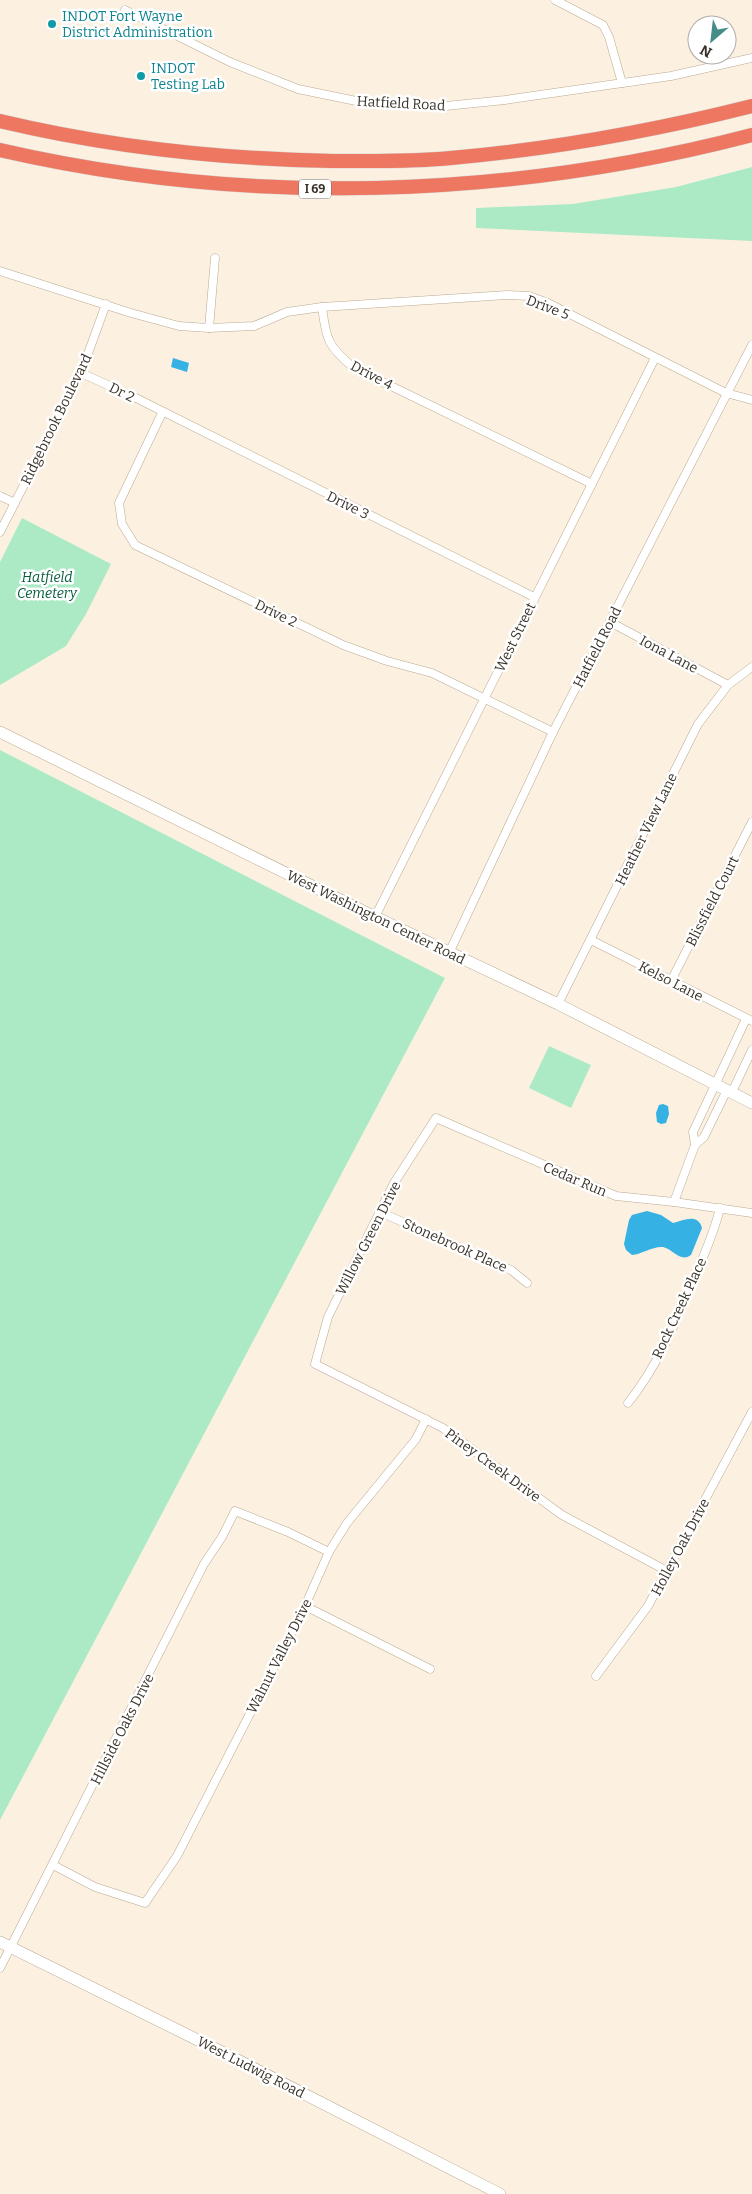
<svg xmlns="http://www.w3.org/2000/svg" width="752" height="2194" viewBox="0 0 752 2194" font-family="Bitter,serif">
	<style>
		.green { fill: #aceac6 }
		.water { fill: #35b1e4 }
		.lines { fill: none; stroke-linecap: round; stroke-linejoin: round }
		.street-casing { stroke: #baa990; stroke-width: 9 }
		.secondary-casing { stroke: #baa990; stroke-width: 12 }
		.highway-casing { stroke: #d7d6d4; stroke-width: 15 }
		.street { stroke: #fff; stroke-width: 8 }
		.secondary { stroke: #fff; stroke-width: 11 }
		.highway { stroke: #ed7760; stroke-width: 14 }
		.culture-dot { fill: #0f9aa8; stroke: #fff; stroke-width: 2 }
		.labels { text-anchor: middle; stroke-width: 5; stroke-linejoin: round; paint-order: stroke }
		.shield { fill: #fff; stroke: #747068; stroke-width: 1 }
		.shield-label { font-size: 12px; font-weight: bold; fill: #393228 }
		.culture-label { font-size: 14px; fill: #0d838f; stroke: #fff; text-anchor: start }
		.street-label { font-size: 14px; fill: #393228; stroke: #fff }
		.park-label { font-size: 14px; font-style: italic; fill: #055d3a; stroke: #fff }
	</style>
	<rect width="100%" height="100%" fill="#fcf1e1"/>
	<!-- green -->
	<g class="green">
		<path d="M752,167v74l-276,-13v-20l97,-4 103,-17z"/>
		<path d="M22,518l89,46 -25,50 -20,32 -66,39v-123z"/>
		<path d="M0,750l445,228 -445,842z"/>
		<path d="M549,1046l42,19 -20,43 -42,-20z"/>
	</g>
	<!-- water -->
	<g class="water">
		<path d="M173,358l16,5 -2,9 -16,-5z"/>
		<path d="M663,1104l5,2 1,8 -3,9 -5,1 -4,-2 -1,-9 3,-8z"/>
		<path d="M647,1211l14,4 12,8c11,-3 25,-10 29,5l-11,27c-11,8 -18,-6 -28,-8 -10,-1 -21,7 -31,8l-6,-5 -2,-6 5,-24 3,-5z"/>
	</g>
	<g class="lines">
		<!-- street casing -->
		<g class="street-casing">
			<g id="street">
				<path d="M555,0l48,25 6,12 13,46"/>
				<path d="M125,10l105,52 68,27 63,13 75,5 69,-7 166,-24 81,-18"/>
				<path d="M0,271l131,42 48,13 30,2 45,-2 33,-14 35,-5 185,-12 22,1 19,7 178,90 26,7"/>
				<path d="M322,307c4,32 6,40 32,61l238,116"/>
				<path d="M209,328l6,-70"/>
				<path d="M81,373l51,23 402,201"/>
				<path d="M162,413l-43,90 3,21 13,21 208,100 44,16 45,12 121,59"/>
				<path d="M0,496l15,7"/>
				<path d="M0,532l81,-159 25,-69"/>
				<path d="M610,622l118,63"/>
				<path d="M375,917l280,-559"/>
				<path d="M591,940l161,81"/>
				<path d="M449,953l104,-221 199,-387"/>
				<path d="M671,981l81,-159"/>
				<path d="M558,1004l140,-280 30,-39 24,-18"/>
				<path d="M732,1092l20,-42"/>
				<path d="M695,1145l-2,-13 53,-113"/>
				<path d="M674,1202l21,-57 9,-8 23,-47"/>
				<path d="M380,1212l131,58 16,13"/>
				<path d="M628,1403c29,-36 47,-79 65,-122 10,-24 21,-47 27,-73"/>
				<path d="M667,1571l-105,-56 -119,-87 -128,-64 13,-47 66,-134 42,-65 180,78 58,6 78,11"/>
				<path d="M305,1606l125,63"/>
				<path d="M596,1676l52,-70 104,-194"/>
				<path d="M53,1865l42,22 50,16 32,-47 128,-250 24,-54 18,-29 69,-84 10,-20"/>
				<path d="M0,1968l204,-404 18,-27 13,-26 53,21 41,20"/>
			</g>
		</g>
		<!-- secondary casing -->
		<g class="secondary-casing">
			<g id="secondary">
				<path d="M0,732l375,185 183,87 194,99"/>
				<path d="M0,1942l224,111 276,141"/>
			</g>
		</g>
		<!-- highway casing -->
		<g class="highway-casing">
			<g id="highway">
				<path d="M0,121c109,26 221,38 333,40 39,0 79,1 118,-3 102,-9 202,-27 301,-52"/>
				<path d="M0,150c248,57 506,49 752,-15"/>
			</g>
		</g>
		<!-- street -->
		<use href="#street" class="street"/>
		<!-- secondary -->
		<use href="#secondary" class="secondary"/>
		<!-- highway -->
		<use href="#highway" class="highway"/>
	</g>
	<!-- markers -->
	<g class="culture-dot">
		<circle cx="52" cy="24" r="5"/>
		<circle cx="141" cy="76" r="5"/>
	</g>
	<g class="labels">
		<!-- shield labels -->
		<rect class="shield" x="299" y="179.5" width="32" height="19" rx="4"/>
		<g class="shield-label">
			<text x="315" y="193">I 69</text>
		</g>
		<!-- culture labels -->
		<g class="culture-label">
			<text x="62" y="21">INDOT Fort Wayne<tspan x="62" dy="16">District Administration</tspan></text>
			<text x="151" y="73">INDOT<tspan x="151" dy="16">Testing Lab</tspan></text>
		</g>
		<!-- street labels -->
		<g class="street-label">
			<text transform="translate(401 103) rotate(3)" y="5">Hatfield Road</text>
			<text transform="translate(548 307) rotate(21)" y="5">Drive 5</text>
			<text transform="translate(372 375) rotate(28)" y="5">Drive 4</text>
			<text transform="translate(122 392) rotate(26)" y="5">Dr 2</text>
			<text transform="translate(56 419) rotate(-64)" y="5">Ridgebrook Boulevard</text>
			<text transform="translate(348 505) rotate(26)" y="5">Drive 3</text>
			<text transform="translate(276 613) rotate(26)" y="5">Drive 2</text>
			<text transform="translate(515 637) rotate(-64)" y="5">West Street</text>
			<text transform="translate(597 647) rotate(-63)" y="5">Hatfield Road</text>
			<text transform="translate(669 654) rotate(28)" y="5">Iona Lane</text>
			<text transform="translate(646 829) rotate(-64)" y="5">Heather View Lane</text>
			<text transform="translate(712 901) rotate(-63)" y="5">Blissfield Court</text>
			<text transform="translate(376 917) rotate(26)" y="5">West Washington Center Road</text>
			<text transform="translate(671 981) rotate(27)" y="5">Kelso Lane</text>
			<text transform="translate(575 1179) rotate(23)" y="5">Cedar Run</text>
			<text transform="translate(368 1238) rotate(-63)" y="5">Willow Green Drive</text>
			<text transform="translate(455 1245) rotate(24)" y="5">Stonebrook Place</text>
			<text transform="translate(679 1308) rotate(-65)" y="5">Rock Creek Place</text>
			<text transform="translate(493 1465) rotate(36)" y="5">Piney Creek Drive</text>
			<text transform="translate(680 1547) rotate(-62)" y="5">Holley Oak Drive</text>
			<text transform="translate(279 1656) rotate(-63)" y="5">Walnut Valley Drive</text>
			<text transform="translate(122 1729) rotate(-63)" y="5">Hillside Oaks Drive</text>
			<text transform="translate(251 2067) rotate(27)" y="5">West Ludwig Road</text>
		</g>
		<!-- park labels -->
		<g class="park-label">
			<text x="47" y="582">Hatfield<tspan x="47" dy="16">Cemetery</tspan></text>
		</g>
	</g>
	<!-- north arrow -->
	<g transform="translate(712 40) rotate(208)"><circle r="24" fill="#ffffff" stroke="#b0ada9"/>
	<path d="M0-4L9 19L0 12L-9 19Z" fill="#468d87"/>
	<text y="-8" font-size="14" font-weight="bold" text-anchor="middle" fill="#393228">N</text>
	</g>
</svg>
